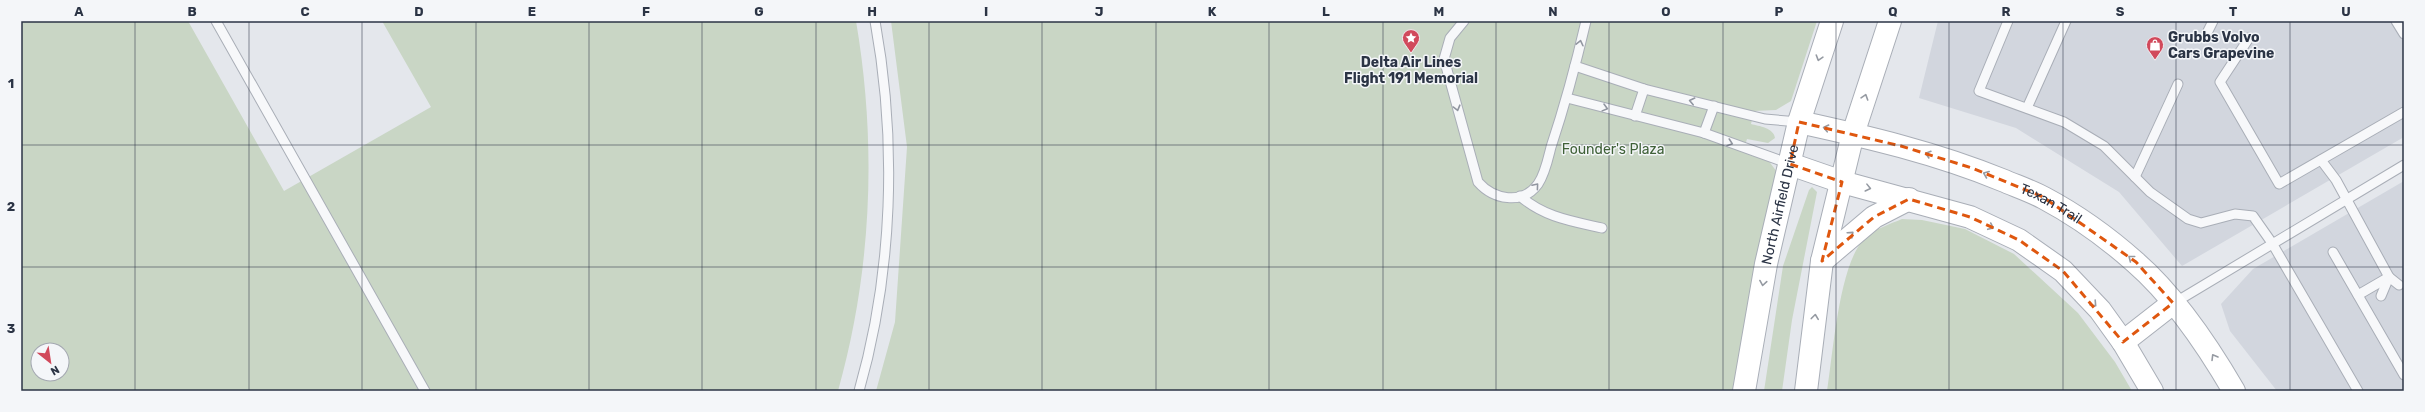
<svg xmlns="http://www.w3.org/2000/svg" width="2425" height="412" viewBox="0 0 2425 412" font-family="Rubik,sans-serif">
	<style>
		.built { fill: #d2d6de }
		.green { fill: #c9d6c5; fill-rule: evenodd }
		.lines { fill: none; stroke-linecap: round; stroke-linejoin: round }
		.lane-casing { stroke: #a9aeb7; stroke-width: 11 }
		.secondary-casing { stroke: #a9aeb7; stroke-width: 24 }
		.lane { stroke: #f7f8fa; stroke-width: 9 }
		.secondary { stroke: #fff; stroke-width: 22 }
		.oneway { stroke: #9196a0 }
		.oneway2 { stroke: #959aa2 }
		.marked { fill: none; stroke: #df570f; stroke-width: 3; stroke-dasharray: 8 5; stroke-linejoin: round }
		.grid { fill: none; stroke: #2b3445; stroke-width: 1; stroke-opacity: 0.55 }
		.labels { text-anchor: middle; stroke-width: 3; stroke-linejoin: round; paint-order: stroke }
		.poi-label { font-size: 14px; font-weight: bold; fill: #2b3445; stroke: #f4f6f9; text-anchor: start }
		.park-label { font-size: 14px; fill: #3f6138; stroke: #f4f6f9 }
		.street-label { font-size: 14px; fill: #2b3445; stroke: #f4f6f9 }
		.neatline { fill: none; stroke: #2b3445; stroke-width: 1.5 }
		.grid-label { font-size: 13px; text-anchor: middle; font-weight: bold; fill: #2b3445 }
	</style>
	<rect width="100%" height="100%" fill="#e4e7ec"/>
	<!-- built -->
	<g class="built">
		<path d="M1938,21h466v116l-222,129 -63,-74 -103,-64 -97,-30z"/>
		<path d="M2404,181v210h-127l-47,-60 -9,-27 32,-35z"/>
	</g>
	<!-- green -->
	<g class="green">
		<path d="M21,21h167l96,170 147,-84 -49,-86h474c21,123 16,249 -18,370h-408l-119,-211 -8,4 117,207h-399zM38,350h24v24h-24z"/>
		<path d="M891,21h926l-26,80 -15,9 -22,1 -3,13c8,2 23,4 24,14l-7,5 -21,-4 -4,13 25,8 9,12 -42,219h-859l19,-69 12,-175z"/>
		<path d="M1812,187l5,5 -25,128 -10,71h-18l19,-125 26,-76z"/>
		<path d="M1902,219l20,1 43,9 49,25 64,59 37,49 17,29h-305c6,-37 12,-126 37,-152 10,-10 26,-15 38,-20z"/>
	</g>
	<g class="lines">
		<!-- lane casing -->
		<g class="lane-casing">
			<g id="lane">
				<path d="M216,21l209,370"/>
				<path d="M1464,21l-14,17 -6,21 34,123c15,17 44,24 60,2 7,-10 10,-25 13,-37 14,-42 25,-83 35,-126"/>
				<path d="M2008,21l-29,70 85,31 40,24 46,46 38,27 13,4 34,-9 18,2 19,27 86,148"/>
				<path d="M2396,21l8,13"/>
				<path d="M2208,31l5,-10"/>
				<path d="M2249,38l-29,44 59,102 125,-72"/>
				<path d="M1575,66l69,23 121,30 34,3"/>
				<path d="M1567,98l137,35 86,31"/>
				<path d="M2027,108l39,-87"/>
				<path d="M1635,116l9,-27"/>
				<path d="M1704,133l10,-27"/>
				<path d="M2321,160l15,20 53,97 10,8"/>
				<path d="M2135,177l43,-93"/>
				<path d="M1520,196c24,21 51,25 82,32"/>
				<path d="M2333,252l71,123"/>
				<path d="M2358,295l31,-18"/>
				<path d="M2381,296l8,-19"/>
				<path d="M2174,303l230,-138"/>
				<path d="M859,391c34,-119 38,-249 16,-370"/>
			</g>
		</g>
		<!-- secondary casing -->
		<g class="secondary-casing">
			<g id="secondary">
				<path id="s1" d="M1799,122c69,15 137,31 203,58 14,6 29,11 42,18 32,17 64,40 91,64 38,33 74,86 99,129"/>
				<path d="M1790,164l52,18 128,35 49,23 44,31 37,39 23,32 29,49"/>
				<path d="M1822,261l52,-44 35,-18"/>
				<path d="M2123,342l50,-39"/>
				<path id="s2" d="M1744,391l22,-127 33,-142 33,-101"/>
				<path d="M1806,391l16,-130 31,-127 37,-113"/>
			</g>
		</g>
		<!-- lane -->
		<use href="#lane" class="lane"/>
		<!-- secondary -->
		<use href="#secondary" class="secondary"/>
	</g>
	<!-- one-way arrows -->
	<defs><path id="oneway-chevron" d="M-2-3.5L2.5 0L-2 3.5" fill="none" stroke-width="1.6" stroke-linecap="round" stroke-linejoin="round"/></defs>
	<g class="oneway">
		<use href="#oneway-chevron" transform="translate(1580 43) rotate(-77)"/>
		<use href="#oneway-chevron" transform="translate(1692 101) rotate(-167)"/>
		<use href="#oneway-chevron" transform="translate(1457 108) rotate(75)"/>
		<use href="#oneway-chevron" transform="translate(1605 108) rotate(15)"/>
		<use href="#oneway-chevron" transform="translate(1730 143) rotate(19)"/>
		<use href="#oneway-chevron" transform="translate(1536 186) rotate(-50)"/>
	</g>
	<g class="oneway2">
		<use href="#oneway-chevron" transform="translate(1819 58) rotate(107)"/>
		<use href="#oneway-chevron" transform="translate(1865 97) rotate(-72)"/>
		<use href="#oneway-chevron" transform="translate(1826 128) rotate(-168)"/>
		<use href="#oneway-chevron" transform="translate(1928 154) rotate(-163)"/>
		<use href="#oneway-chevron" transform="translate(1986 174) rotate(-158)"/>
		<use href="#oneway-chevron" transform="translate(1868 188) rotate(14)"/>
		<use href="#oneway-chevron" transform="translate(1991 227) rotate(25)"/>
		<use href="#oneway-chevron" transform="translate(1851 234) rotate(-42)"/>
		<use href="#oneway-chevron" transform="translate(2131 258) rotate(-142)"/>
		<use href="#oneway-chevron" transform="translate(1763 283) rotate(99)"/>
		<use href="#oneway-chevron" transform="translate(2094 304) rotate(47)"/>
		<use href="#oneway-chevron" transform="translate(1815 317) rotate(-83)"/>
		<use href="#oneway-chevron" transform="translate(2214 357) rotate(-121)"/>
	</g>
	<!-- marked area -->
	<path class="marked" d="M1799,122l102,24 71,22 71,29 93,65 37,41 -50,39 -60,-71 -44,-31 -49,-23 -61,-18 -35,18 -52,44 20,-79 -52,-18z"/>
	<!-- grid -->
	<path class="grid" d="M135,21v370M249,21v370M362,21v370M476,21v370M589,21v370M702,21v370M816,21v370M929,21v370M1042,21v370M1156,21v370M1269,21v370M1383,21v370M1496,21v370M1609,21v370M1723,21v370M1836,21v370M1949,21v370M2063,21v370M2176,21v370M2290,21v370M21,145h2383M21,267h2383"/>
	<!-- icons -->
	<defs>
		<g id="sight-pin" transform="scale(0.9)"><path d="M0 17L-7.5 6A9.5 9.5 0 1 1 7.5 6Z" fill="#d1495b" stroke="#f4f6f9"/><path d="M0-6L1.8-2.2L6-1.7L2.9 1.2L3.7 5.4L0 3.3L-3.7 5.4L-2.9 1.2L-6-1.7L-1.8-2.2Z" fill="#fff"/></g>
		<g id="shop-pin" transform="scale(0.9)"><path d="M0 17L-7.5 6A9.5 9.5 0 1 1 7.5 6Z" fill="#d1495b" stroke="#f4f6f9"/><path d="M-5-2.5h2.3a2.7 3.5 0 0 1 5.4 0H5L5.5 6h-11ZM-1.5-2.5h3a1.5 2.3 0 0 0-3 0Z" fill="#fff"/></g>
	</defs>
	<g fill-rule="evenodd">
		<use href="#sight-pin" x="1411" y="38"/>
		<use href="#shop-pin" x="2155" y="45"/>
	</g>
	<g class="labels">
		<!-- poi labels -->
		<g class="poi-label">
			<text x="2168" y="42">Grubbs Volvo<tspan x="2168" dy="16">Cars Grapevine</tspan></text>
			<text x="1411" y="67" text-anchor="middle">Delta Air Lines<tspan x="1411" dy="16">Flight 191 Memorial</tspan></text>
		</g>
		<!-- park labels -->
		<g class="park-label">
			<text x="1613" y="154">Founder's Plaza</text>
		</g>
		<!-- street labels -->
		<g class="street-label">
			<text dy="5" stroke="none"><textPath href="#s2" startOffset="190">North Airfield Drive</textPath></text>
			<text dy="5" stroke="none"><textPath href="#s1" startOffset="266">Texan Trail</textPath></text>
		</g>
	</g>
	<!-- border -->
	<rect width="2425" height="412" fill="none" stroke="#f4f6f9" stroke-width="44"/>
	<!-- north arrow -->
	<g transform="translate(50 362) rotate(150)"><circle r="19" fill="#f4f6f9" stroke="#a4a8b1"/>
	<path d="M0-3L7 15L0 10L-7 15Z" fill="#d1495b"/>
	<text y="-6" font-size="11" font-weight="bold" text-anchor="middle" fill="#2b3445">N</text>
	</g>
	<rect x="22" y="22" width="2381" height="368" class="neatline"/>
	<g class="grid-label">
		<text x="79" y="16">A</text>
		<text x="192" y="16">B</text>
		<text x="305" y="16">C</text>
		<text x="419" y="16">D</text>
		<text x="532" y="16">E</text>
		<text x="646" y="16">F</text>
		<text x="759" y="16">G</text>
		<text x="872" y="16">H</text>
		<text x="986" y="16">I</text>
		<text x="1099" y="16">J</text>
		<text x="1212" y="16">K</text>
		<text x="1326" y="16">L</text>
		<text x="1439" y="16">M</text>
		<text x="1553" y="16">N</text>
		<text x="1666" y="16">O</text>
		<text x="1779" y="16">P</text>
		<text x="1893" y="16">Q</text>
		<text x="2006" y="16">R</text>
		<text x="2120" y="16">S</text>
		<text x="2233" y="16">T</text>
		<text x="2346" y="16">U</text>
		<text x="11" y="88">1</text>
		<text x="11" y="211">2</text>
		<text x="11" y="333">3</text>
	</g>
</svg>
